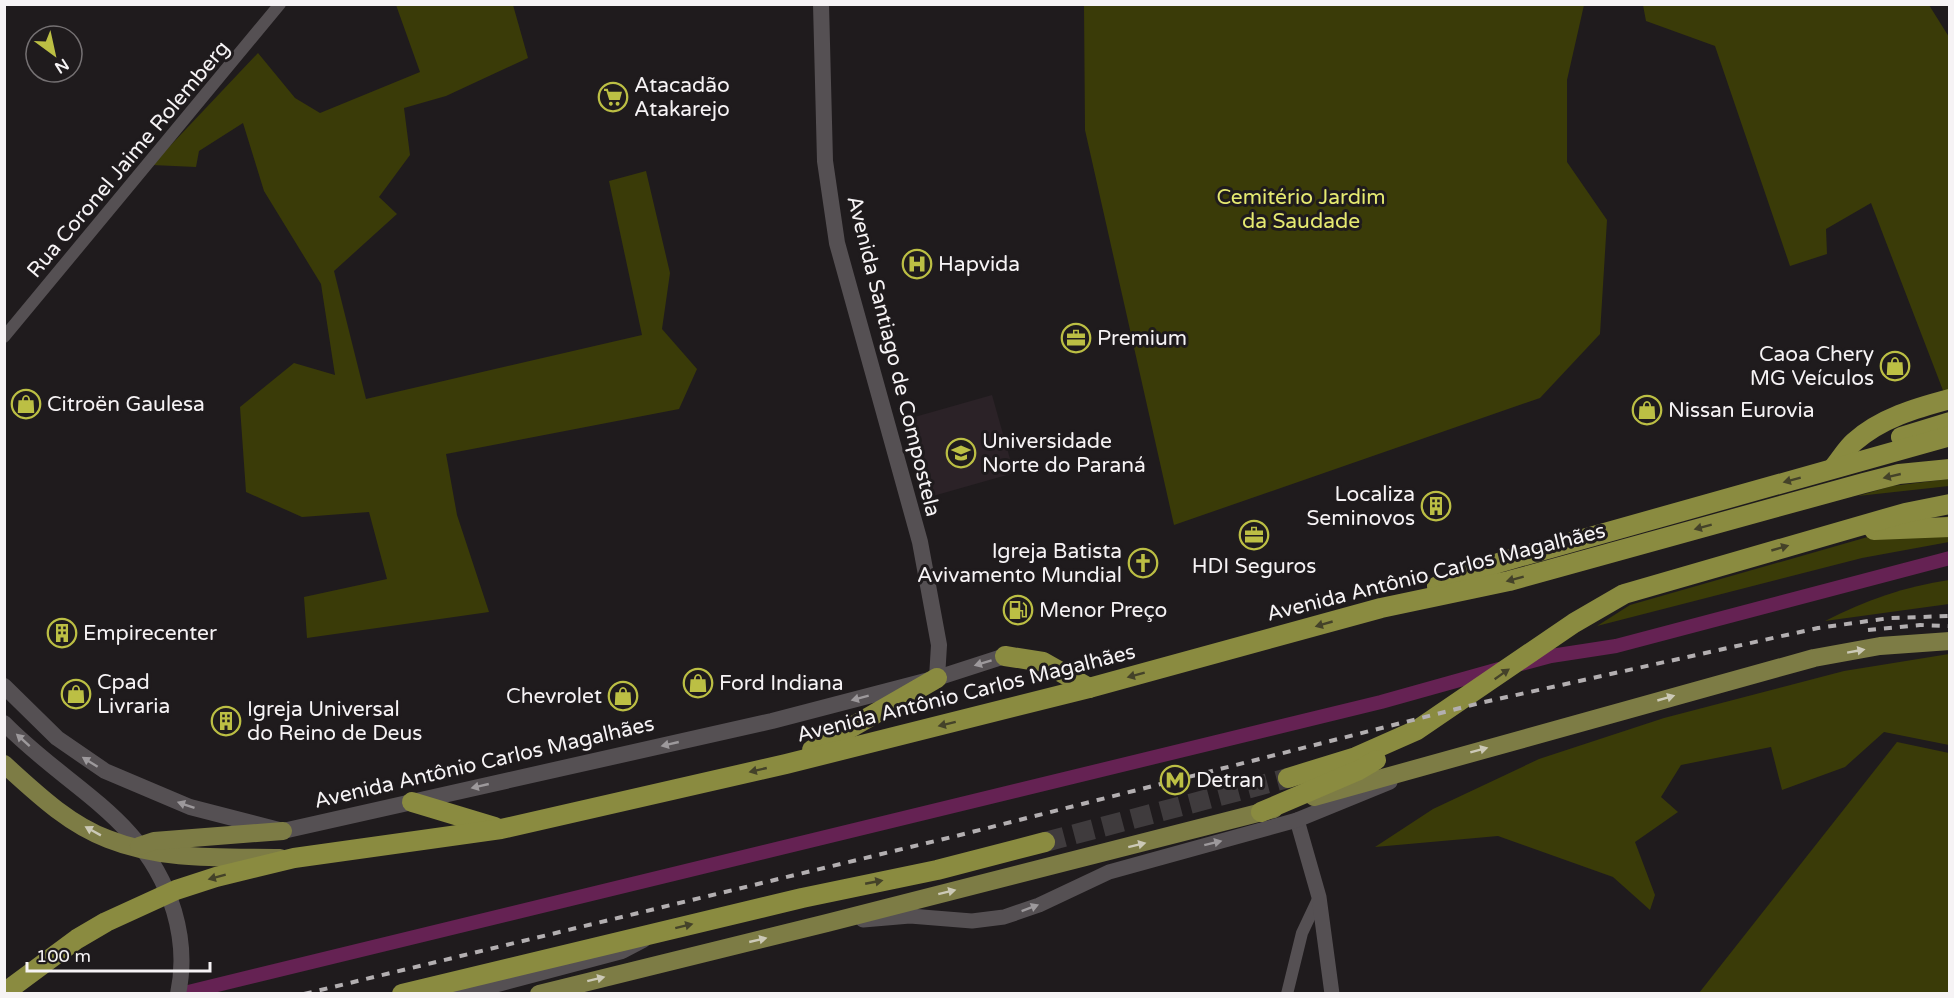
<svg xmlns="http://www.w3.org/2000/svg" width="1954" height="998" viewBox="0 0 1954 998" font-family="'Varela Round',sans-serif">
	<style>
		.built { fill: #2b2227 }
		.green { fill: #3a3b08 }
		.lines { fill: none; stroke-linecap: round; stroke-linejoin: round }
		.canal { stroke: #652253; stroke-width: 14 }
		.trunk-tunnel { stroke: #3f3b3d; stroke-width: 20; stroke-dasharray: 20 10; stroke-linecap: butt }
		.minor { stroke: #555053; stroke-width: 12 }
		.tertiary { stroke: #555053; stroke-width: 15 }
		.secondary { stroke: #555053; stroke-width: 16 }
		.primary { stroke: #7d7c45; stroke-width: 18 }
		.trunk { stroke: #8a8b40; stroke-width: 20 }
		.rail { stroke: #b3afb1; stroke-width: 4; stroke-dasharray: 8 8; stroke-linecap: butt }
		.oneway { fill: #444229 }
		.oneway2 { fill: #ccc9b7 }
		.oneway3 { fill: #9d999c }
		.labels { text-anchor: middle; stroke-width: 6; stroke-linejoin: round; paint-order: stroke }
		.poi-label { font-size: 21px; fill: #f6f3f5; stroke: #1f1b1d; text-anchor: start }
		.street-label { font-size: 21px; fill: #f6f3f5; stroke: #1f1b1d }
		.park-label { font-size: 21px; fill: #e5e970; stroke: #1f1b1d }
	</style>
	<rect width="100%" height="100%" fill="#1f1b1d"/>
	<!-- built -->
	<path class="built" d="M992,395l22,78 -88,25 -22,-78z"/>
	<!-- green -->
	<g class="green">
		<path d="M396,5h117l15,53 -82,38 -42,12 6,47 -31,42 18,17 -63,57 32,128 276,-64 -33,-154 37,-10 24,102 -8,56 35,40 -18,40 -233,45 11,61 32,97 -182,26 -3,-41 83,-18 -18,-67 -67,5 -56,-25 -6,-85 54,-44 41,12 -14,-91 -57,-93 -21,-68 -44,28 -3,16 -44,-2 106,-112 37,45 25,15 100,-41z"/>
		<path d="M1084,5h500l-17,75v82l40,58 -7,114 -60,64 -366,127 -89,-395z"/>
		<path d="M1643,5h286l20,32v354l-5,2 -73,-190 -45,26 1,25 -37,12 -75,-220 -69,-25z"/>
		<path d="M1949,479v7l-91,10 34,-10z"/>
		<path d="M1949,516v26l-87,16 -265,68 33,-21 262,-75z"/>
		<path d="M1949,580v24l-124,17c39,-20 81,-35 124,-41z"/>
		<path d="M1949,654v91l-65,-13 -39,35 -63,23 -11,-43 -90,18 -20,32 17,15 -43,30 20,53 -5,15 -37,-33 -115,-41 -123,11 58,-38 106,-50 125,-41 180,-47z"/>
		<path d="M1897,742l52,11v240h-250z"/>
	</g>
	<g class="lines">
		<!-- canal -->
		<g class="canal">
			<path d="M1521,664l30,-8 65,-10 334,-88"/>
			<path d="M180,994l1201,-292 118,-33"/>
		</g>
		<!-- trunk-tunnel -->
		<path class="trunk-tunnel" d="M1045,842l243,-64"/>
		<!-- minor -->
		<g class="minor">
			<path d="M4,337l276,-333"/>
			<path d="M1287,994l15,-61 17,-36"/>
		</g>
		<!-- tertiary -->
		<g class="tertiary">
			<path d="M1297,820l22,77 13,97"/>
			<path d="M863,920l47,-4 62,5 32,-4 35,-12 70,-33 188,-52 93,-38"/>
		</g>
		<!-- secondary -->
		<g class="secondary">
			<path d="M821,4l4,157 12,82 83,299 19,103 -2,33"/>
			<path d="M4,686l53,52 48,33 85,36 93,24 489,-110 165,-43 68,-22"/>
			<path d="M4,723c63,65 142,95 170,188 8,27 10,55 4,83"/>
			<path d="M460,994l162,-43 21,-11"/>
		</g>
		<!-- primary -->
		<g class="primary">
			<path d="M4,764c32,29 64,60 104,75 55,22 115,18 172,19"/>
			<path d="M1314,797l500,-139 66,-12 70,-5"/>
			<path d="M139,846l15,-5 129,-10"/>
			<path d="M539,994l288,-71 447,-114"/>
		</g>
		<!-- trunk -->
		<g class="trunk">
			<path d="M1901,437l49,-15"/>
			<path d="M1833,468c7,-8 13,-19 21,-26 27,-24 62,-34 96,-43"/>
			<path d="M1874,530l76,-3"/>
			<path d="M1437,586l64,-24 449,-126"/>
			<path d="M1005,656l38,6 46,26"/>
			<path d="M812,750l125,-72"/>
			<path d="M1288,778l68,-21 61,-27 157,-107 50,-29 281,-81 45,-9"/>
			<path d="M412,802l83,25"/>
			<path d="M1261,812l98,-42 17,-10"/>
			<path d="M4,993l73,-54 29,-17 70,-32 40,-13 78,-19 207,-29 285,-65 303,-76 292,-80 128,-27 355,-98 35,-9 51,-5"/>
			<path d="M402,994l400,-96 135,-28 108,-28"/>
		</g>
		<!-- rail -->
		<g class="rail">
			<path d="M1868,630l52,-5 30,1"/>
			<path d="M304,994l656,-159 520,-132 338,-75 72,-10 60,-2"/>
		</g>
	</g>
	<!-- one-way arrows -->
	<defs><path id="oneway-solid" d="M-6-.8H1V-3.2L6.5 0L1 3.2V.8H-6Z" transform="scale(1.5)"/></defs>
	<g class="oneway">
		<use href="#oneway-solid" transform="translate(1892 476) rotate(167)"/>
		<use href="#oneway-solid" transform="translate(1792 480) rotate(165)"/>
		<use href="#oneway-solid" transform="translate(1703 527) rotate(165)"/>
		<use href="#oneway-solid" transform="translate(1780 548) rotate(-16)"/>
		<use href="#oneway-solid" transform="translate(1515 579) rotate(165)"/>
		<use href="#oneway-solid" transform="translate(1324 624) rotate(164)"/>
		<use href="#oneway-solid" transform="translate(1502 674) rotate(-35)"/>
		<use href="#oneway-solid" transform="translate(1136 675) rotate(165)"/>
		<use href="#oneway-solid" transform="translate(947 724) rotate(166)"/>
		<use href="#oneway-solid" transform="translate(758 770) rotate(167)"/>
		<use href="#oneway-solid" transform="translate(217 877) rotate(165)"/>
		<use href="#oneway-solid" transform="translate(874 882) rotate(-11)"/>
		<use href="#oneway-solid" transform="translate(684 926) rotate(-14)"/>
	</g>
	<g class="oneway2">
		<use href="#oneway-solid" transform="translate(1856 651) rotate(-10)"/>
		<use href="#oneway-solid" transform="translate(1666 698) rotate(-16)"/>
		<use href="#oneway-solid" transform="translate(1479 750) rotate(-15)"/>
		<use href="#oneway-solid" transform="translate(93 831) rotate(-151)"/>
		<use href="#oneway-solid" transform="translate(1137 845) rotate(-14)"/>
		<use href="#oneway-solid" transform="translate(947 892) rotate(-14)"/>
		<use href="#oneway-solid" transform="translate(758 940) rotate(-13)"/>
		<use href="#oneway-solid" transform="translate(596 979) rotate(-14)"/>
	</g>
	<g class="oneway3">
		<use href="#oneway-solid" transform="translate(983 663) rotate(163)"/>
		<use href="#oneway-solid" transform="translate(860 698) rotate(165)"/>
		<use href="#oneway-solid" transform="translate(23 740) rotate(-138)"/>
		<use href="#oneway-solid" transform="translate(670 744) rotate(167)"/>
		<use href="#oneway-solid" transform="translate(90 762) rotate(-148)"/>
		<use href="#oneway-solid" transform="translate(480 786) rotate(167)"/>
		<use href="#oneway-solid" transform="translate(186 805) rotate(-161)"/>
		<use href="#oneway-solid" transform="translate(1213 843) rotate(-14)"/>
		<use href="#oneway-solid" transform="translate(1030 908) rotate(-21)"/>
	</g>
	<!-- icons -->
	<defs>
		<g id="supermarket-ring" transform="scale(1.5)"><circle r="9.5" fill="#1f1b1d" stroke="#bcbf44" stroke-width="1.5"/><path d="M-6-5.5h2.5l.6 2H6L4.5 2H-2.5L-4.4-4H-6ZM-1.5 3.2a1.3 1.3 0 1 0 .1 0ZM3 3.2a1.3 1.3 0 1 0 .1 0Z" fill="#bcbf44"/></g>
		<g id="hospital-ring" transform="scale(1.5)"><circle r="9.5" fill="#1f1b1d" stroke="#bcbf44" stroke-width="1.5"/><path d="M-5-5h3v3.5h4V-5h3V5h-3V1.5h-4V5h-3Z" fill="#bcbf44"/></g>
		<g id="office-ring" transform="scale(1.5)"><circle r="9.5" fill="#1f1b1d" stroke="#bcbf44" stroke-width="1.5"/><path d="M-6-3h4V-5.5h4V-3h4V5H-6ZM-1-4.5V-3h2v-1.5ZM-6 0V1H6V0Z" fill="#bcbf44"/></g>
		<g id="shop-ring" transform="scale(1.5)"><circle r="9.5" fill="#1f1b1d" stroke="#bcbf44" stroke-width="1.5"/><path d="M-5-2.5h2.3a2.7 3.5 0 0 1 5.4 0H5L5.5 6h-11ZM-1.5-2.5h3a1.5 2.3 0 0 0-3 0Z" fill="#bcbf44"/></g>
		<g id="university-ring" transform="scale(1.5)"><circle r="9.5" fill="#1f1b1d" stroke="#bcbf44" stroke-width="1.5"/><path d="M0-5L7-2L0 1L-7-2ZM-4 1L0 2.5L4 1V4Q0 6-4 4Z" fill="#bcbf44"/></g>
		<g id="building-ring" transform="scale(1.5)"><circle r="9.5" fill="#1f1b1d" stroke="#bcbf44" stroke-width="1.5"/><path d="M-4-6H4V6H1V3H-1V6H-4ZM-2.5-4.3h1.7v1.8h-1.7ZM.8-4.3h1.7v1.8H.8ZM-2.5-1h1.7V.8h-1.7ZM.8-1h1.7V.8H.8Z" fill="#bcbf44"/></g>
		<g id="church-ring" transform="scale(1.5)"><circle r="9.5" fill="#1f1b1d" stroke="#bcbf44" stroke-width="1.5"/><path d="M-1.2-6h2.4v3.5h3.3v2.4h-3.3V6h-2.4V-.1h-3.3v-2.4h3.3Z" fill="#bcbf44"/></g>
		<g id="fuel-ring" transform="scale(1.5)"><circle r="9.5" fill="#1f1b1d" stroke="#bcbf44" stroke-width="1.5"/><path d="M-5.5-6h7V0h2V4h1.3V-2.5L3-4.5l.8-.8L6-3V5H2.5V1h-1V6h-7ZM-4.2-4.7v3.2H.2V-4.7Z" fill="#bcbf44"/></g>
		<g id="metro-ring" transform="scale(1.5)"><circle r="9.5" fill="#1f1b1d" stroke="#bcbf44" stroke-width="1.5"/><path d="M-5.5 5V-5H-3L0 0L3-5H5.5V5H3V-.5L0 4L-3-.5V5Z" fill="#bcbf44"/></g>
	</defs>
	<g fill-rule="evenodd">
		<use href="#supermarket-ring" x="613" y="97"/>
		<use href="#hospital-ring" x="917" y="264"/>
		<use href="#office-ring" x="1076" y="338"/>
		<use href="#shop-ring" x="1895" y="366"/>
		<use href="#shop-ring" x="26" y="404"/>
		<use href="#shop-ring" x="1647" y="410"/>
		<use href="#university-ring" x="961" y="453"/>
		<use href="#building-ring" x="1436" y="506"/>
		<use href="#office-ring" x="1254" y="535"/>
		<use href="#church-ring" x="1143" y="563"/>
		<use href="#fuel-ring" x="1018" y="610"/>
		<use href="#building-ring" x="62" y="633"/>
		<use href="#shop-ring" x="698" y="683"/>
		<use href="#shop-ring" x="76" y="694"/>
		<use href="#shop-ring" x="623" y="696"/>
		<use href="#building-ring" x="226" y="721"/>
		<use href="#metro-ring" x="1175" y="780"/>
	</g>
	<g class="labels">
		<!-- poi labels -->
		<g class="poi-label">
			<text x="634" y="92">Atacadão<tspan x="634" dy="24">Atakarejo</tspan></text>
			<text x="938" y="271">Hapvida</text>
			<text x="1097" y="345">Premium</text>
			<text x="1874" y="361" text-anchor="end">Caoa Chery<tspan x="1874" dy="24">MG Veículos</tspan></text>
			<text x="47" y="411">Citroën Gaulesa</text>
			<text x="1668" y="417">Nissan Eurovia</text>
			<text x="982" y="448">Universidade<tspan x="982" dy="24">Norte do Paraná</tspan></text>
			<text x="1415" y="501" text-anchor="end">Localiza<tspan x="1415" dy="24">Seminovos</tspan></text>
			<text x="1122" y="558" text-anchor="end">Igreja Batista<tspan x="1122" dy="24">Avivamento Mundial</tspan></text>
			<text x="1254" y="573" text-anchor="middle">HDI Seguros</text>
			<text x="1039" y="617">Menor Preço</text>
			<text x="83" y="640">Empirecenter</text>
			<text x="97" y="689">Cpad<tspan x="97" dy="24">Livraria</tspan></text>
			<text x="719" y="690">Ford Indiana</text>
			<text x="602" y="703" text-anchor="end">Chevrolet</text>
			<text x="247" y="716">Igreja Universal<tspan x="247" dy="24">do Reino de Deus</tspan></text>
			<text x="1196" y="787">Detran</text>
		</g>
		<!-- street labels -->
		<g class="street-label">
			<text transform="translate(128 159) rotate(-50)" y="7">Rua Coronel Jaime Rolemberg</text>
			<text transform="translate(894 356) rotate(76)" y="7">Avenida Santiago de Compostela</text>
			<text transform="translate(1436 572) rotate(-14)" y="7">Avenida Antônio Carlos Magalhães</text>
			<text transform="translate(966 693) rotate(-14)" y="7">Avenida Antônio Carlos Magalhães</text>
			<text transform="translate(484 762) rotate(-13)" y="7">Avenida Antônio Carlos Magalhães</text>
		</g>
		<!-- park labels -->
		<g class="park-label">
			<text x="1301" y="204">Cemitério Jardim<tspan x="1301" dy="24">da Saudade</tspan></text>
		</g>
	</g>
	<!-- border -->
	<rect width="1954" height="998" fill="none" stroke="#f6f3f5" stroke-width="12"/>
	<!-- north arrow -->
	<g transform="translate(54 54) rotate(147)"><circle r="28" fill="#1f1b1d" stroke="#757173" stroke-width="1.5"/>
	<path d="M0-4.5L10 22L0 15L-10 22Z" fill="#bcbf44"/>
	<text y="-9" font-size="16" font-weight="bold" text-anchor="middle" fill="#f6f3f5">N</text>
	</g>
	<!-- scale -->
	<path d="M27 962v9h183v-9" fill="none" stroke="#f6f3f5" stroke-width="3"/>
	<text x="36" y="962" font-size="18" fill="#f6f3f5" stroke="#1f1b1d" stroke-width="4.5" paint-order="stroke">100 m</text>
</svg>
